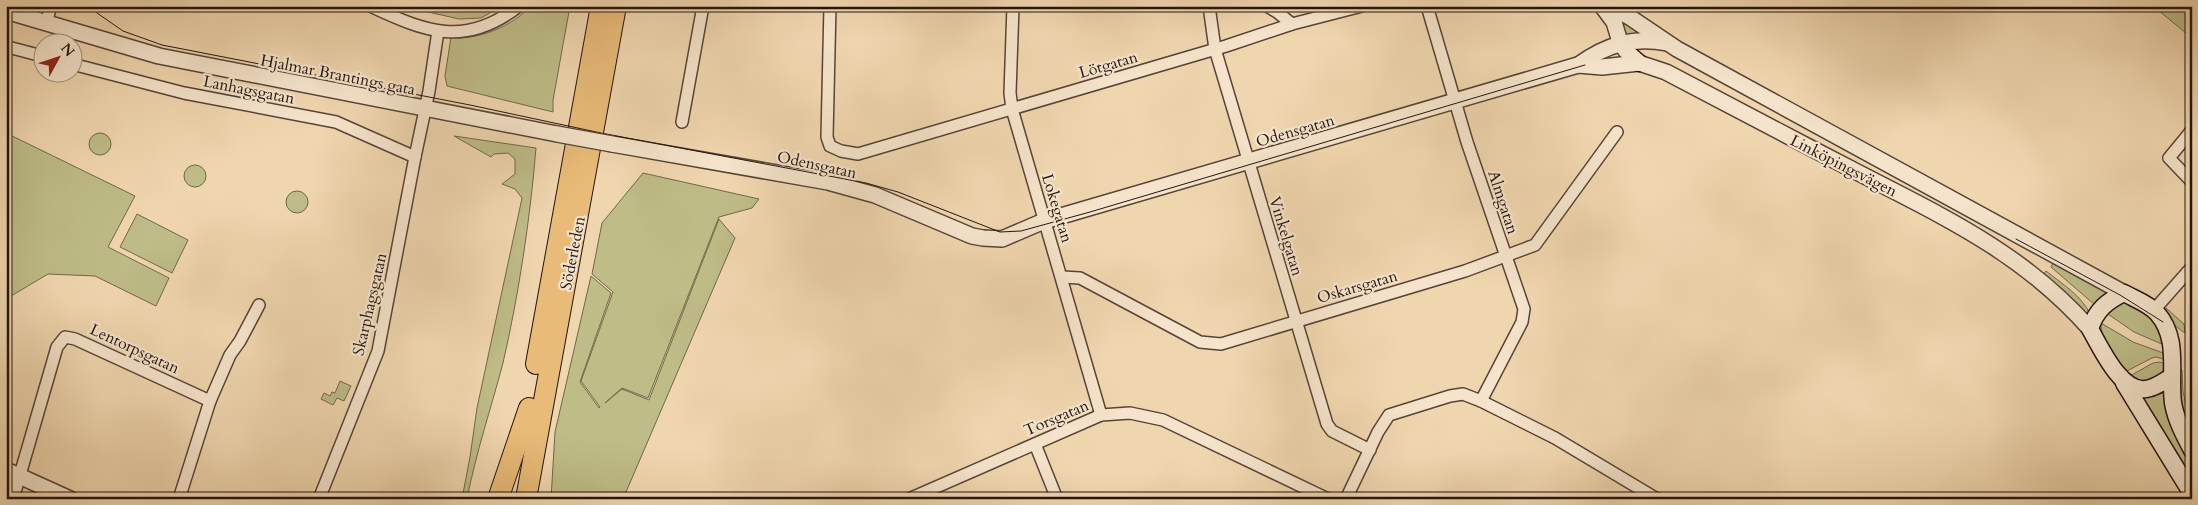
<svg xmlns="http://www.w3.org/2000/svg" width="2198" height="505" viewBox="0 0 2198 505" font-family="Cardo,serif">
	<style>
		.green { fill: #bebc87; stroke: #71684b }
		.lines { fill: none; stroke-linecap: round; stroke-linejoin: round }
		.minor-casing { stroke: #574437; stroke-width: 14 }
		.tertiary-casing { stroke: #574437; stroke-width: 18 }
		.secondary-casing { stroke: #24140f; stroke-width: 19 }
		.trunk-casing { stroke: #24140f; stroke-width: 22 }
		.minor { stroke: #f5e4cb; stroke-width: 11 }
		.tertiary { stroke: #f5e4cb; stroke-width: 15 }
		.secondary { stroke: #f5e4cb; stroke-width: 16 }
		.trunk { stroke: #e8bb78; stroke-width: 20 }
		.tram { stroke: #24140f; stroke-width: 1 }
		.tertiary-bridge-casing { stroke: #574437; stroke-width: 18; stroke-linecap: butt }
		.tertiary-bridge { stroke: #f5e4cb; stroke-width: 15 }
		.labels { text-anchor: middle; stroke-width: 4.5; stroke-linejoin: round; paint-order: stroke }
		.street-label { font-size: 16px; fill: #24140f; stroke: #f5e4cb }
	</style>
	<rect width="100%" height="100%" fill="#f0d6af"/>
	<filter id="stains"><feTurbulence type="fractalNoise" baseFrequency=".004" numOctaves="4"/><feColorMatrix values="0 0 0 0 .2 0 0 0 0 .09 0 0 0 0 .02 0 0 0 .5 -.17"/></filter>
	<radialGradient id="worn" r=".72"><stop offset=".6" stop-color="#630" stop-opacity="0"/><stop offset="1" stop-color="#630" stop-opacity=".3"/></radialGradient>
	<!-- green -->
	<g class="green">
		<path d="M402,6h100l-21,12 -22,1z"/>
		<path d="M530,6h40l-17,94v12l-106,-26 -2,-10 6,-39c25,4 63,-11 79,-31z"/>
		<path d="M2153,6h39v32z"/>
		<path d="M1622,20l23,13 -20,5 -5,-17z"/>
		<circle cx="100" cy="144" r="11"/>
		<path d="M6,133l129,63 -27,51 61,31 -13,28 -61,-30 -47,-2 -42,25z"/>
		<path d="M454,136l82,12c-6,72 -17,145 -33,215 -12,45 -27,90 -36,136h-5l8,-42 7,-49 45,-210 -7,-9 -13,-5 13,-10v-15l-7,-6 -14,1 -3,3z"/>
		<circle cx="195" cy="176" r="11"/>
		<path d="M643,173l116,26 -7,9 -33,9 -71,181 -26,-10 -17,15 17,-14 27,11 70,-181 16,19 -112,261h-72l4,-67 36,-156 20,17 -31,89 19,26 1,-1 -19,-26 32,-89 -21,-18 10,-51z"/>
		<circle cx="297" cy="202" r="11"/>
		<path d="M137,214l51,26 -16,33 -52,-26z"/>
		<path d="M2054,261l57,31 -16,13 -44,-38z"/>
		<path d="M2046,271c15,12 36,25 44,43l-3,2 -44,-41z"/>
		<path d="M2125,302c21,8 33,22 39,43l-30,-13 -29,-20 12,-8z"/>
		<path d="M2166,308l18,16 1,9c-9,-6 -20,-14 -19,-25z"/>
		<path d="M2101,323l32,19 33,12v6l-10,-3 -4,1 -27,14c-8,-14 -25,-32 -24,-49z"/>
		<path d="M2160,362l5,2c-2,13 -12,16 -23,21l-14,-8 25,-14z"/>
		<path d="M2179,367l3,3 1,22 9,33v11l-10,-24z"/>
		<path d="M340,381l11,5 -7,15 -7,-3 -4,7 -12,-6 3,-6 6,3 2,-4 3,1z"/>
		<path d="M2166,386l19,67 7,11v22l-52,-92z"/>
	</g>
	<g class="lines">
		<!-- minor casing -->
		<g class="minor-casing">
			<g id="minor">
				<path d="M370,6c56,26 95,42 149,0"/>
				<path d="M830,6l-3,131 3,9 11,5 17,3 368,-108 66,-22 70,-18"/>
				<path d="M1013,6l-3,87 2,16 89,306"/>
				<path d="M1209,6l6,43 112,375 5,7 38,19"/>
				<path d="M1267,6l10,6 15,12"/>
				<path d="M1427,6l40,136 57,167 -2,13 -41,79"/>
				<path d="M46,23l5,-17"/>
				<path d="M8,47l34,9"/>
				<path d="M72,64l112,29 152,29 79,35"/>
				<path d="M682,122l21,-116"/>
				<path d="M2192,130l-23,28 23,24"/>
				<path d="M1062,277l18,1 120,64 21,2 244,-73 70,-26 82,-113"/>
				<path d="M2154,310l38,-43"/>
				<path d="M1035,444l22,55"/>
				<path d="M13,499l44,-152 8,-10 10,2 135,62"/>
				<path d="M179,499l31,-98 20,-46 10,-14 19,-36"/>
				<path d="M319,499l59,-148 37,-194 14,-66 9,-60"/>
				<path d="M909,499l192,-84 29,-2 33,7 165,79"/>
				<path d="M1346,499l32,-67 11,-17 61,-19 13,-2 18,7 74,37 102,61"/>
			</g>
		</g>
		<!-- tertiary casing -->
		<g class="tertiary-casing">
			<g id="tertiary">
				<path d="M1602,6l12,16 6,20 6,9"/>
				<path d="M1609,6l22,12 46,31 447,244"/>
				<path d="M6,11l153,45 398,78"/>
				<path d="M1578,65l24,2 37,-4 27,9c63,33 127,67 191,100 87,45 166,81 233,157"/>
				<path d="M612,144l216,38 47,13 97,41 11,2 19,1 42,-18 534,-156c28,-20 55,-29 89,-22"/>
				<path d="M6,470l64,29"/>
			</g>
		</g>
		<!-- secondary casing -->
		<g class="secondary-casing">
			<g id="secondary">
				<path d="M1630,55l9,8"/>
				<path d="M2171,377c-8,5 -16,11 -25,12 -25,4 -45,-41 -56,-60 6,-19 17,-28 34,-36 11,6 25,11 33,20 23,26 12,60 16,90 3,17 11,32 19,47"/>
				<path d="M2124,383l68,111"/>
			</g>
		</g>
		<!-- trunk casing -->
		<g class="trunk-casing">
			<g id="trunk">
				<path d="M536,364l65,-358"/>
				<path d="M498,499l31,-91"/>
				<path d="M526,499l90,-493"/>
			</g>
		</g>
		<!-- minor -->
		<use href="#minor" class="minor"/>
		<!-- tertiary -->
		<use href="#tertiary" class="tertiary"/>
		<!-- secondary -->
		<use href="#secondary" class="secondary"/>
		<!-- trunk -->
		<use href="#trunk" class="trunk"/>
		<!-- tram -->
		<g class="tram">
			<path d="M87,6l36,25 39,14 308,60 131,28 265,50 32,9 102,40 21,-1 69,-19 495,-147"/>
			<path d="M2016,239l104,56 43,27"/>
		</g>
		<!-- tertiary-bridge casing -->
		<g class="tertiary-bridge-casing">
			<path id="tertiary-bridge" d="M557,134l55,10"/>
		</g>
		<!-- tertiary-bridge -->
		<use href="#tertiary-bridge" class="tertiary-bridge"/>
	</g>
	<g class="labels">
		<!-- street labels -->
		<g class="street-label">
			<text transform="translate(1108 64) rotate(-16)" y="6">Lötgatan</text>
			<text transform="translate(338 74) rotate(11)" y="6">Hjalmar Brantings gata</text>
			<text transform="translate(249 89) rotate(11)" y="6">Lanhagsgatan</text>
			<text transform="translate(1295 130) rotate(-16)" y="6">Odensgatan</text>
			<text transform="translate(817 164) rotate(12)" y="6">Odensgatan</text>
			<text transform="translate(1844 165) rotate(27)" y="6">Linköpingsvägen</text>
			<text transform="translate(1504 202) rotate(72)" y="6">Almgatan</text>
			<text transform="translate(1058 208) rotate(73)" y="6">Lokegatan</text>
			<text transform="translate(1287 236) rotate(73)" y="6">Vinkelgatan</text>
			<text transform="translate(572 253) rotate(-79)" y="6">Söderleden</text>
			<text transform="translate(1357 286) rotate(-16)" y="6">Oskarsgatan</text>
			<text transform="translate(369 304) rotate(-77)" y="6">Skarphagsgatan</text>
			<text transform="translate(135 348) rotate(25)" y="6">Lentorpsgatan</text>
			<text transform="translate(1056 417) rotate(-23)" y="6">Torsgatan</text>
		</g>
	</g>
	<!-- margin -->
	<rect width="2198" height="505" fill="none" stroke="#f0d6af" stroke-width="25"/>
	<rect x="8" y="8" width="2183" height="490" fill="none" stroke="#24140f" stroke-width="2.5"/>
	<rect x="12" y="12" width="2173" height="480" fill="none" stroke="#24140f"/>
	<!-- north arrow -->
	<g transform="translate(58 58) rotate(50)"><circle r="24" fill="#f5e4cb" stroke="#a19180"/>
	<path d="M0-4L9 19L0 12L-9 19Z" fill="#8f2418"/>
	<text y="-8" font-size="14" font-weight="bold" text-anchor="middle" fill="#24140f">N</text>
	</g>
	<rect width="100%" height="100%" filter="url(#stains)"/>
	<rect width="100%" height="100%" fill="url(#worn)"/>
</svg>
